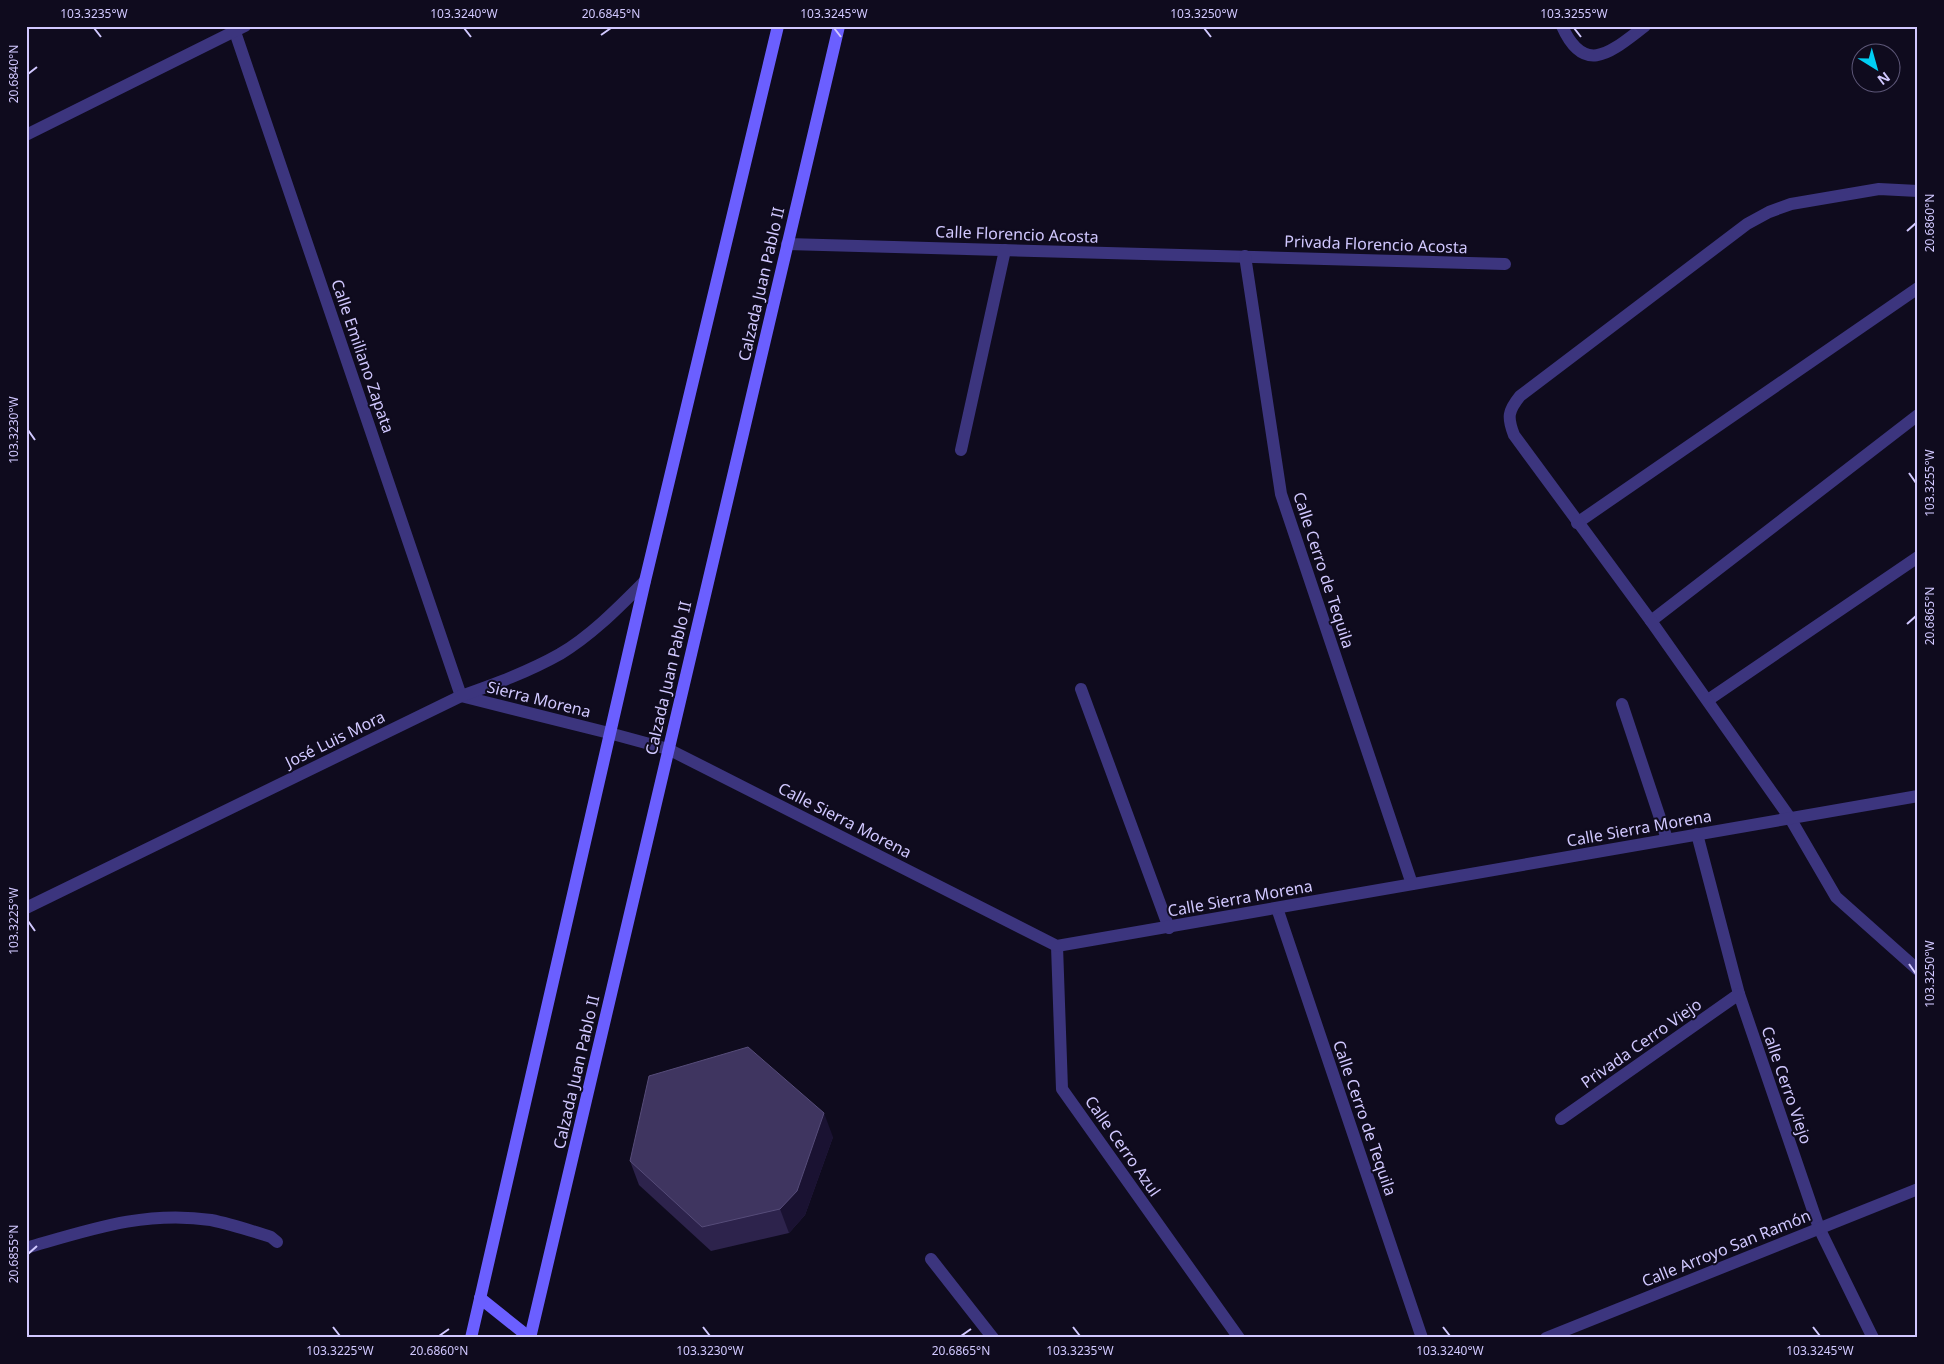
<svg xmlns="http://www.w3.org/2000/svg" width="1944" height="1364" viewBox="0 0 1944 1364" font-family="'Noto Sans',sans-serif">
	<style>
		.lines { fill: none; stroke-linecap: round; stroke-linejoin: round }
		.service { stroke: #3c357e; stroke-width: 12 }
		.minor { stroke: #3c357e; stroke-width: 12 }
		.tertiary { stroke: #3c357e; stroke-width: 12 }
		.secondary { stroke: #6b5fff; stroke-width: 12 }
		.wall { fill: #2d234c }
		.shaded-wall { fill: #1a1232 }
		.building { fill: #3f3560; stroke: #564c79 }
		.ticks { fill: none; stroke: #d1c8ff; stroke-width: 2 }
		.labels { text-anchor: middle; stroke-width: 4; stroke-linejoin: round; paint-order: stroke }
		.street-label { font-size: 16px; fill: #d1c8ff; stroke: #0f0b1e }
		.neatline { fill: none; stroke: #d1c8ff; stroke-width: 2 }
		.ticks-label { font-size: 12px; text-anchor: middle; fill: #d1c8ff }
	</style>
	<rect width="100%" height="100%" fill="#0f0b1e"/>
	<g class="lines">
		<!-- service -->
		<g class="service">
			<path d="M1562,26c23,52 51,24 83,0"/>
			<path d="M1577,523l341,-235"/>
			<path d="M1651,621l267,-206"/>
			<path d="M1708,700l210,-143"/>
			<path d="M1622,704l45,135"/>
			<path d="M1790,818l-139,-197 -137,-186c-7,-18 -6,-24 6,-39l227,-172 22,-12 22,-8 88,-15 39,2"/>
		</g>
		<!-- minor -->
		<g class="minor">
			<path d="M233,26l228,670"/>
			<path d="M26,135l219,-109"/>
			<path d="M787,244l718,20"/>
			<path d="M1245,256l36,238 131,390"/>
			<path d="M961,450l44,-200"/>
			<path d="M1081,689l88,239"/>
			<path d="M461,696l148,37"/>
			<path d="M1790,818l46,79 82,73"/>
			<path d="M1697,834l42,160 80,234 54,110"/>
			<path d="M26,908l435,-212c34,-12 67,-24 99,-42 32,-19 59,-47 85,-73"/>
			<path d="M1277,908l145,430"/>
			<path d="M1057,946l5,143 177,249"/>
			<path d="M1561,1119l178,-125"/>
			<path d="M26,1248c63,-18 119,-38 185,-28 20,4 41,11 60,17l6,5"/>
			<path d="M931,1259l62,79"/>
			<path d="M1546,1338l372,-149"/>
		</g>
		<!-- tertiary -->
		<path class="tertiary" d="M609,733l59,16 389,197 861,-150"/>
		<!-- secondary -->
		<g class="secondary">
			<path d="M480,1298l50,40"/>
			<path d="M471,1338l174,-757 133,-555"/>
			<path d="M530,1338l309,-1312"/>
		</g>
	</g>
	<!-- wall -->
	<path class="wall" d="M833,1137l-28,78 -16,18 -78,18 -72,-66 -9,-24z"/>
	<!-- shaded-wall -->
	<path class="shaded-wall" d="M824,1113l9,24 -28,78 -16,18 -9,-24z"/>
	<!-- building -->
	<path class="building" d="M748,1047l76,66 -27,78 -17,18 -78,18 -72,-66 19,-85z"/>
	<!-- ticks -->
	<path class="ticks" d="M94,28l7,9M464,28l7,9M834,28l7,9M1204,28l7,9M1574,28l7,9M601,35l10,-7M28,74l9,-7M1907,231l9,-8M28,430l7,10M1909,473l7,10M1907,624l9,-8M28,921l7,10M1909,964l7,10M28,1254l9,-8M333,1327l7,9M703,1327l7,9M1073,1327l7,9M1443,1327l7,9M1813,1327l7,9M439,1336l10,-7M961,1336l10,-7"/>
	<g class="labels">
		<!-- street labels -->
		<g class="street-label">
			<text transform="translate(1017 234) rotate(2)" y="6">Calle Florencio Acosta</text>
			<text transform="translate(1376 244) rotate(2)" y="6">Privada Florencio Acosta</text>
			<text transform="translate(761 284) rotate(-77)" y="6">Calzada Juan Pablo II</text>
			<text transform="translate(363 356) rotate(71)" y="6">Calle Emiliano Zapata</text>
			<text transform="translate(1324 570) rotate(72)" y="6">Calle Cerro de Tequila</text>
			<text transform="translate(668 678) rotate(-77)" y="6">Calzada Juan Pablo II</text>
			<text transform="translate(539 699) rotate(14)" y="6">Sierra Morena</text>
			<text transform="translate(335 739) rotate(-26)" y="6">José Luis Mora</text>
			<text transform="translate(845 820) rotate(27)" y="6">Calle Sierra Morena</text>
			<text transform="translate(1639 828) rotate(-10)" y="6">Calle Sierra Morena</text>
			<text transform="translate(1240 898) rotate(-10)" y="6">Calle Sierra Morena</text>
			<text transform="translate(1641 1043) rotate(-35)" y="6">Privada Cerro Viejo</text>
			<text transform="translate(576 1072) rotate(-77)" y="6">Calzada Juan Pablo II</text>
			<text transform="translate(1787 1085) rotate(71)" y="6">Calle Cerro Viejo</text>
			<text transform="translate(1365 1118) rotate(71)" y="6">Calle Cerro de Tequila</text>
			<text transform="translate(1123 1146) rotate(55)" y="6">Calle Cerro Azul</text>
			<text transform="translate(1726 1248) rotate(-22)" y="6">Calle Arroyo San Ramón</text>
		</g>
	</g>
	<!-- border -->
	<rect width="1944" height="1364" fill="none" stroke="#0f0b1e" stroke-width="55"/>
	<!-- north arrow -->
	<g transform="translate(1876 68) rotate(143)"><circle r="24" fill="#0f0b1e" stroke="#5d5778"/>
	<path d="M0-4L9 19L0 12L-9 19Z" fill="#00cef3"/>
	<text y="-8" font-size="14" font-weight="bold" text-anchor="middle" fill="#d1c8ff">N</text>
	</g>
	<rect x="28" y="28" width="1888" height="1308" class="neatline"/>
	<g class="ticks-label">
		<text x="94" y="18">103.3235°W</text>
		<text x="464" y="18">103.3240°W</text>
		<text x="611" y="18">20.6845°N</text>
		<text x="834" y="18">103.3245°W</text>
		<text x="1204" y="18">103.3250°W</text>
		<text x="1574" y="18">103.3255°W</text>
		<text transform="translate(14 74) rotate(-90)" y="4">20.6840°N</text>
		<text transform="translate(1930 223) rotate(-90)" y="4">20.6860°N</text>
		<text transform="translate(14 430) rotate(-90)" y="4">103.3230°W</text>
		<text transform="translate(1930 483) rotate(-90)" y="4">103.3255°W</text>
		<text transform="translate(1930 616) rotate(-90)" y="4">20.6865°N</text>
		<text transform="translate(14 921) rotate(-90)" y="4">103.3225°W</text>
		<text transform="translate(1930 974) rotate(-90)" y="4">103.3250°W</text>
		<text transform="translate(14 1254) rotate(-90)" y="4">20.6855°N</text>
		<text x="340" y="1355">103.3225°W</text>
		<text x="439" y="1355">20.6860°N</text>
		<text x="710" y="1355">103.3230°W</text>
		<text x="961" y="1355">20.6865°N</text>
		<text x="1080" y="1355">103.3235°W</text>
		<text x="1450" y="1355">103.3240°W</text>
		<text x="1820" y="1355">103.3245°W</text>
	</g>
</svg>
